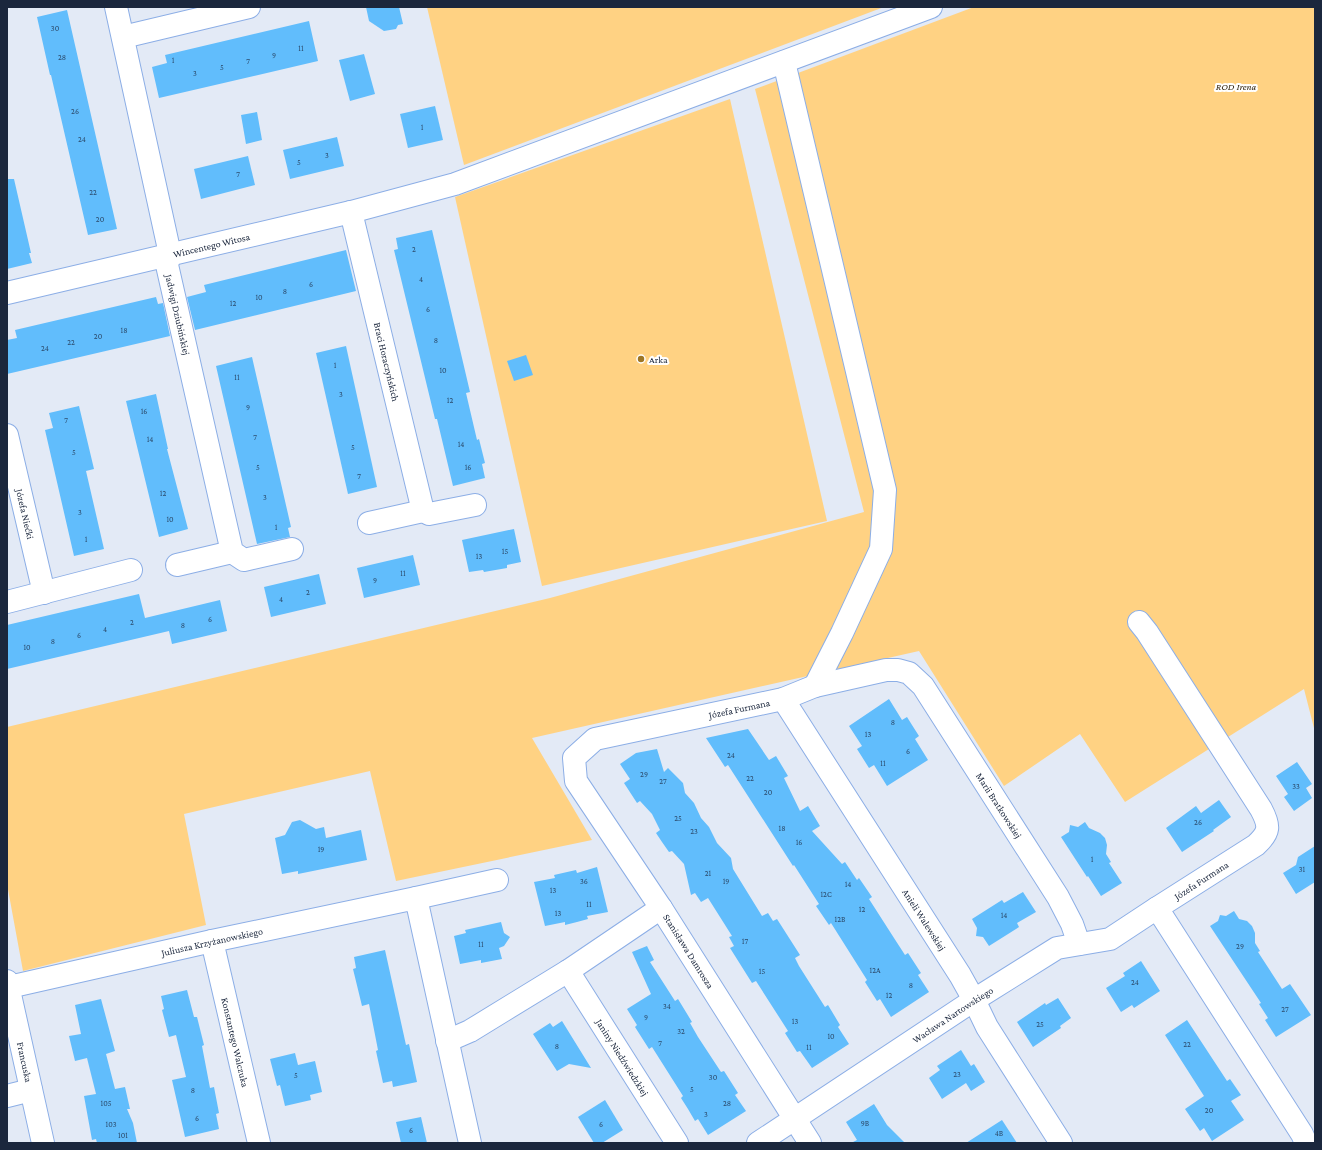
<svg xmlns="http://www.w3.org/2000/svg" width="1322" height="1150" viewBox="0 0 1322 1150" font-family="'Crimson Pro',serif">
	<style>
		.green { fill: #ffd283 }
		.building { fill: #61bdfc }
		.lines { fill: none; stroke-linecap: round; stroke-linejoin: round }
		.minor-casing { stroke: #8caee6; stroke-width: 24 }
		.minor { stroke: #fff; stroke-width: 22 }
		.poi-dot { fill: #9e7624; stroke: #fff; stroke-width: 1.5 }
		.labels { text-anchor: middle; stroke-width: 4; stroke-linejoin: round; paint-order: stroke }
		.number-label { font-size: 8px; fill: #2c4c6d }
		.park-label { font-size: 10px; font-style: italic; fill: #332713; stroke: #fff }
		.street-label { font-size: 10px; fill: #1b273d; stroke: #fff }
		.poi-label { font-size: 10px; fill: #1b273d; stroke: #fff; text-anchor: start }
	</style>
	<rect width="100%" height="100%" fill="#e3eaf6"/>
	<!-- green -->
	<g class="green">
		<path d="M427,7h457l-420,158z"/>
		<path d="M974,7h341v725l-11,-43 -179,113 -45,-68 -76,52 -85,-135 -387,87 60,102 -196,41 -26,-110 -186,43 22,111 -183,46 -16,-87v-157l543,-129 314,-86 -109,-423z"/>
		<path d="M730,99l97,422 -285,65 -87,-389z"/>
	</g>
	<!-- building -->
	<g class="building">
		<path d="M366,7h33l4,17 -5,1 -2,4 -12,2 -15,-10z"/>
		<path d="M67,10l50,219 -29,6 -37,-160h-1l-13,-58z"/>
		<path d="M309,21l9,40 -159,37 -7,-31 15,-4 -2,-8z"/>
		<path d="M364,54l11,40 -25,7 -11,-41z"/>
		<path d="M435,106l8,34 -35,8 -8,-34z"/>
		<path d="M257,112l5,28 -16,4 -5,-29z"/>
		<path d="M337,137l7,29 -54,13 -7,-29z"/>
		<path d="M248,156l7,29 -54,14 -7,-30z"/>
		<path d="M7,179h7l17,74h-2l3,10 -25,6z"/>
		<path d="M432,230l38,162 -4,1 11,47 2,-1 6,24 -3,1 3,14 -32,8 -16,-67h-2l-41,-169 4,-1 -2,-11z"/>
		<path d="M346,250l10,41 -161,39 -8,-33 19,-5 -2,-7z"/>
		<path d="M156,297l2,7 5,-1 7,33 -163,38v-34l10,-2 -2,-8z"/>
		<path d="M346,346l31,141 -29,7 -32,-141z"/>
		<path d="M526,355l7,20 -19,6 -7,-20z"/>
		<path d="M252,357l39,170 -3,1 2,9 -33,7 -41,-178z"/>
		<path d="M156,394l12,55h-1l21,80 -29,8 -33,-136z"/>
		<path d="M79,406l15,63 -8,2 18,78 -30,7 -29,-126 8,-2 -4,-15z"/>
		<path d="M514,529l7,33 -14,3v3l-23,4 -1,-2 -14,2 -7,-32z"/>
		<path d="M413,555l7,30 -56,13 -7,-30z"/>
		<path d="M319,574l7,30 -55,13 -7,-30z"/>
		<path d="M139,594l6,24 75,-18 7,31 -55,13 -3,-13 -162,38v-44z"/>
		<path d="M889,699l13,21 5,-3 5,8 7,11 -4,3 13,21 -41,26 -13,-21 -5,3 -12,-19 5,-3 -13,-20z"/>
		<path d="M748,729l21,31 7,-4 12,20 -4,2 16,33 8,-5 12,20 -8,5 30,33 3,-2 12,18 2,-2 13,19 -3,2 25,39 11,17 3,-2 13,20 -3,2 11,17 -38,25 -11,-18 -3,2 -12,-19 2,-2 -36,-57 -2,2 -13,-19 3,-2 -25,-39 -1,1 -65,-101 -3,2 -19,-29z"/>
		<path d="M657,749l7,23 4,-4 15,15 2,10 9,10 7,15 8,9 8,16 14,15 2,11 29,47 6,-3 5,8 4,-2 23,36 -5,3 4,8 26,41 3,-2 12,20 -2,2 11,17 -37,24 -12,-17 -3,1 -12,-19 3,-2 -32,-50 -4,2 -22,-35 4,-2 -5,-9 3,-1 -24,-38 -7,4 -6,-9 -4,2 -7,-31 -12,-13 -3,1 -7,-10 -6,-9 4,-3 -8,-16 -12,-13 -3,2 -13,-20 6,-4 -10,-15 16,-11z"/>
		<path d="M1297,762l15,22 -6,4 6,10 -18,13 -10,-14 4,-3 -12,-18z"/>
		<path d="M1219,800l12,17 -18,13 1,1 -32,21 -16,-24 30,-22 5,7z"/>
		<path d="M300,820l16,9 8,-2 2,11 35,-8 6,30 -69,14v-3l-16,3 -7,-36 10,-3 7,-13z"/>
		<path d="M1085,822l4,6 11,5 5,5 2,7 -1,9 5,8 -2,1 13,20 -21,13 -13,-20 -1,1 -26,-40 8,-5 1,-7 8,2z"/>
		<path d="M1315,846v36l-19,12 -13,-21 13,-8 2,-8z"/>
		<path d="M597,867l11,45 -21,4 1,3 -11,3 -12,3v-3l-20,4 -11,-44 21,-4 -1,-3 22,-5 1,3z"/>
		<path d="M1023,892l13,20 -19,11 2,4 -30,19 -6,-9 -7,-1 1,-8 -5,-9 30,-19 2,3z"/>
		<path d="M1234,911l5,8 8,2 5,5 3,7v10l5,8 -2,1 24,37 8,-5 21,31 -35,22 -11,-17 3,-2 -9,-14 2,-1 -51,-77 8,-5 2,-6 6,1z"/>
		<path d="M501,922l3,11 6,4 -6,9 -5,2 3,11 -21,4v-3l-21,4 -6,-28 12,-3 -1,-3z"/>
		<path d="M647,946l7,14 -4,2 25,39 3,-2 14,23 -2,1 8,14 23,35 3,-1 14,22 -3,2 11,16 -38,24 -10,-16 -3,2 -7,-12 -7,-11 2,-2 -31,-49 -3,2 -14,-22 2,-2 -10,-16 24,-15 -19,-42z"/>
		<path d="M385,950l21,95 3,-1 8,38 -24,5 -1,-6 -9,2 -7,-32 2,-1 -9,-46 -7,2 -9,-37 3,-1 -2,-11z"/>
		<path d="M1141,961l19,30 -26,17 -2,-3 -11,7 -15,-24 19,-12 -2,-3z"/>
		<path d="M187,990l7,27h3l7,28 -2,1 8,42 4,-1 5,26 -3,1 3,15 -34,8 -13,-57 14,-3 -10,-42 -7,2 -7,-27 2,-1 -3,-13z"/>
		<path d="M1058,998l13,20 -11,8 1,2 -28,19 -16,-25 28,-19 1,2z"/>
		<path d="M101,999l14,52 -9,3 9,35 10,-2 5,22h-3l6,14 4,20h-40l-1,-4 -4,1 -8,-44 12,-2 -9,-36 -12,3 -6,-25 12,-2 -6,-29z"/>
		<path d="M1187,1020l40,61 3,-2 11,16 -10,6 13,19 -32,21 -8,-13 -4,3 -15,-22 19,-13 -39,-61z"/>
		<path d="M562,1021l29,47 -22,-4 -12,7 -24,-37 17,-11 3,4z"/>
		<path d="M961,1050l10,16 3,-2 11,18 -14,9 -5,-8 -24,16 -13,-21 11,-8 -3,-4z"/>
		<path d="M295,1053l3,12 17,-4 7,31 -12,3 1,5 -26,6 -5,-21 -3,1 -7,-27z"/>
		<path d="M605,1100l18,30 -21,13h-8l-16,-26z"/>
		<path d="M874,1104l13,21 18,18h-54l6,-3 -11,-18z"/>
		<path d="M421,1117l6,26h-26l-5,-21z"/>
		<path d="M1002,1120l15,23h-51z"/>
	</g>
	<g class="lines">
		<!-- minor casing -->
		<g class="minor-casing">
			<g id="minor">
				<path id="s1" d="M116,7l54,247 -3,11 65,287 12,8 48,-11"/>
				<path d="M123,37l126,-30"/>
				<path d="M784,62l101,428 -4,59 -39,84 -27,53"/>
				<path id="s2" d="M351,212l72,299"/>
				<path id="s3" d="M7,293l344,-81 104,-28 476,-177"/>
				<path id="s4" d="M7,435l37,158"/>
				<path d="M369,523l54,-12 6,3 46,-9"/>
				<path d="M177,565l55,-13"/>
				<path d="M7,602l124,-32"/>
				<path d="M1139,622l8,10 114,177c9,17 9,23 -5,36l-99,63 145,226 4,9"/>
				<path id="s5" d="M783,699l177,276 14,25 13,27 74,116"/>
				<path d="M416,898l81,-18"/>
				<path id="s6" d="M212,941l47,202"/>
				<path id="s7" d="M568,971l109,172"/>
				<path id="s8" d="M7,981l36,162"/>
				<path id="s9" d="M9,987l203,-46 204,-43 54,245"/>
				<path d="M447,1041l23,-10 98,-60 93,-63"/>
				<path d="M7,1096l24,-6"/>
				<path id="s10" d="M758,1143l216,-143 83,-52 53,-9 47,-31"/>
				<path id="s11" d="M810,1143l-149,-235 -85,-127 -2,-23 21,-19 188,-40 32,-13 71,-16h12l11,3 14,13 135,211 14,27 7,20"/>
			</g>
		</g>
		<!-- minor -->
		<use href="#minor" class="minor"/>
	</g>
	<!-- markers -->
	<circle class="poi-dot" cx="641" cy="359" r="4"/>
	<g class="labels">
		<!-- number labels -->
		<g class="number-label">
			<text x="55" y="31">30</text>
			<text x="301" y="51">11</text>
			<text x="274" y="58">9</text>
			<text x="62" y="60">28</text>
			<text x="173" y="63">1</text>
			<text x="248" y="64">7</text>
			<text x="222" y="70">5</text>
			<text x="195" y="76">3</text>
			<text x="75" y="114">26</text>
			<text x="422" y="130">1</text>
			<text x="82" y="142">24</text>
			<text x="327" y="158">3</text>
			<text x="299" y="165">5</text>
			<text x="238" y="177">7</text>
			<text x="93" y="195">22</text>
			<text x="100" y="222">20</text>
			<text x="414" y="252">2</text>
			<text x="421" y="282">4</text>
			<text x="311" y="287">6</text>
			<text x="285" y="294">8</text>
			<text x="259" y="300">10</text>
			<text x="233" y="306">12</text>
			<text x="428" y="312">6</text>
			<text x="124" y="333">18</text>
			<text x="98" y="339">20</text>
			<text x="436" y="343">8</text>
			<text x="71" y="345">22</text>
			<text x="45" y="351">24</text>
			<text x="335" y="368">1</text>
			<text x="443" y="373">10</text>
			<text x="237" y="380">11</text>
			<text x="341" y="397">3</text>
			<text x="450" y="403">12</text>
			<text x="248" y="410">9</text>
			<text x="144" y="414">16</text>
			<text x="66" y="423">7</text>
			<text x="255" y="440">7</text>
			<text x="150" y="442">14</text>
			<text x="461" y="447">14</text>
			<text x="353" y="450">5</text>
			<text x="74" y="455">5</text>
			<text x="258" y="470">5</text>
			<text x="468" y="470">16</text>
			<text x="359" y="479">7</text>
			<text x="163" y="496">12</text>
			<text x="265" y="500">3</text>
			<text x="80" y="515">3</text>
			<text x="170" y="522">10</text>
			<text x="276" y="530">1</text>
			<text x="86" y="542">1</text>
			<text x="505" y="554">15</text>
			<text x="479" y="559">13</text>
			<text x="403" y="576">11</text>
			<text x="375" y="583">9</text>
			<text x="308" y="595">2</text>
			<text x="281" y="602">4</text>
			<text x="210" y="622">6</text>
			<text x="132" y="625">2</text>
			<text x="183" y="628">8</text>
			<text x="105" y="632">4</text>
			<text x="79" y="638">6</text>
			<text x="53" y="644">8</text>
			<text x="27" y="650">10</text>
			<text x="893" y="725">8</text>
			<text x="868" y="737">13</text>
			<text x="908" y="754">6</text>
			<text x="731" y="758">24</text>
			<text x="883" y="766">11</text>
			<text x="644" y="777">29</text>
			<text x="750" y="781">22</text>
			<text x="663" y="784">27</text>
			<text x="1296" y="789">33</text>
			<text x="768" y="795">20</text>
			<text x="678" y="821">25</text>
			<text x="1198" y="825">26</text>
			<text x="782" y="831">18</text>
			<text x="694" y="834">23</text>
			<text x="799" y="845">16</text>
			<text x="321" y="852">19</text>
			<text x="1092" y="862">1</text>
			<text x="1302" y="872">31</text>
			<text x="708" y="876">21</text>
			<text x="584" y="884">36</text>
			<text x="726" y="884">19</text>
			<text x="848" y="887">14</text>
			<text x="553" y="893">13</text>
			<text x="826" y="897">12C</text>
			<text x="589" y="907">11</text>
			<text x="862" y="912">12</text>
			<text x="558" y="916">13</text>
			<text x="1004" y="918">14</text>
			<text x="840" y="922">12B</text>
			<text x="745" y="944">17</text>
			<text x="481" y="947">11</text>
			<text x="1240" y="949">29</text>
			<text x="875" y="973">12A</text>
			<text x="762" y="974">15</text>
			<text x="1135" y="985">24</text>
			<text x="911" y="988">8</text>
			<text x="889" y="998">12</text>
			<text x="667" y="1009">34</text>
			<text x="1285" y="1012">27</text>
			<text x="646" y="1020">9</text>
			<text x="795" y="1024">13</text>
			<text x="1040" y="1027">25</text>
			<text x="681" y="1034">32</text>
			<text x="831" y="1039">10</text>
			<text x="660" y="1046">7</text>
			<text x="1187" y="1047">22</text>
			<text x="557" y="1049">8</text>
			<text x="809" y="1050">11</text>
			<text x="957" y="1077">23</text>
			<text x="296" y="1078">5</text>
			<text x="713" y="1080">30</text>
			<text x="692" y="1092">5</text>
			<text x="193" y="1093">8</text>
			<text x="106" y="1106">105</text>
			<text x="727" y="1106">28</text>
			<text x="1209" y="1113">20</text>
			<text x="706" y="1117">3</text>
			<text x="197" y="1121">6</text>
			<text x="865" y="1126">9B</text>
			<text x="111" y="1127">103</text>
			<text x="601" y="1127">6</text>
			<text x="411" y="1133">6</text>
			<text x="999" y="1136">4B</text>
			<text x="123" y="1138">101</text>
		</g>
		<!-- park labels -->
		<g class="park-label">
			<text x="1236" y="90">ROD Irena</text>
		</g>
		<!-- street labels -->
		<g class="street-label">
			<text dy="4" stroke="none"><textPath href="#s3" startOffset="210">Wincentego Witosa</textPath></text>
			<text dy="4" stroke="none"><textPath href="#s1" startOffset="315">Jadwigi Dziubińskiej</textPath></text>
			<text dy="4" stroke="none"><textPath href="#s2" startOffset="154">Braci Horaczyńskich</textPath></text>
			<text dy="4" stroke="none"><textPath href="#s4" startOffset="81">Józefa Niećki</textPath></text>
			<text dy="4" stroke="none"><textPath href="#s11" startOffset="630">Józefa Furmana</textPath></text>
			<text dy="4" stroke="none"><textPath href="#s11" startOffset="966">Marii Bratkowskiej</textPath></text>
			<text transform="translate(1201 880) rotate(-33)" y="4">Józefa Furmana</text>
			<text dy="4" stroke="none"><textPath href="#s5" startOffset="262">Anieli Walewskiej</textPath></text>
			<text dy="4" stroke="none"><textPath href="#s9" startOffset="208">Juliusza Krzyżanowskiego</textPath></text>
			<text transform="translate(689 951) rotate(58)" y="4">Stanisława Damrosza</text>
			<text dy="4" stroke="none"><textPath href="#s10" startOffset="233">Wacława Nartowskiego</textPath></text>
			<text dy="4" stroke="none"><textPath href="#s6" startOffset="104">Konstantego Walczuka</textPath></text>
			<text dy="4" stroke="none"><textPath href="#s7" startOffset="102">Janiny Niedźwiedzkiej</textPath></text>
			<text dy="4" stroke="none"><textPath href="#s8" startOffset="83">Francuska</textPath></text>
		</g>
		<!-- poi labels -->
		<g class="poi-label">
			<text x="649" y="363">Arka</text>
		</g>
	</g>
	<!-- border -->
	<rect width="1322" height="1150" fill="none" stroke="#1b273d" stroke-width="16"/>
</svg>
